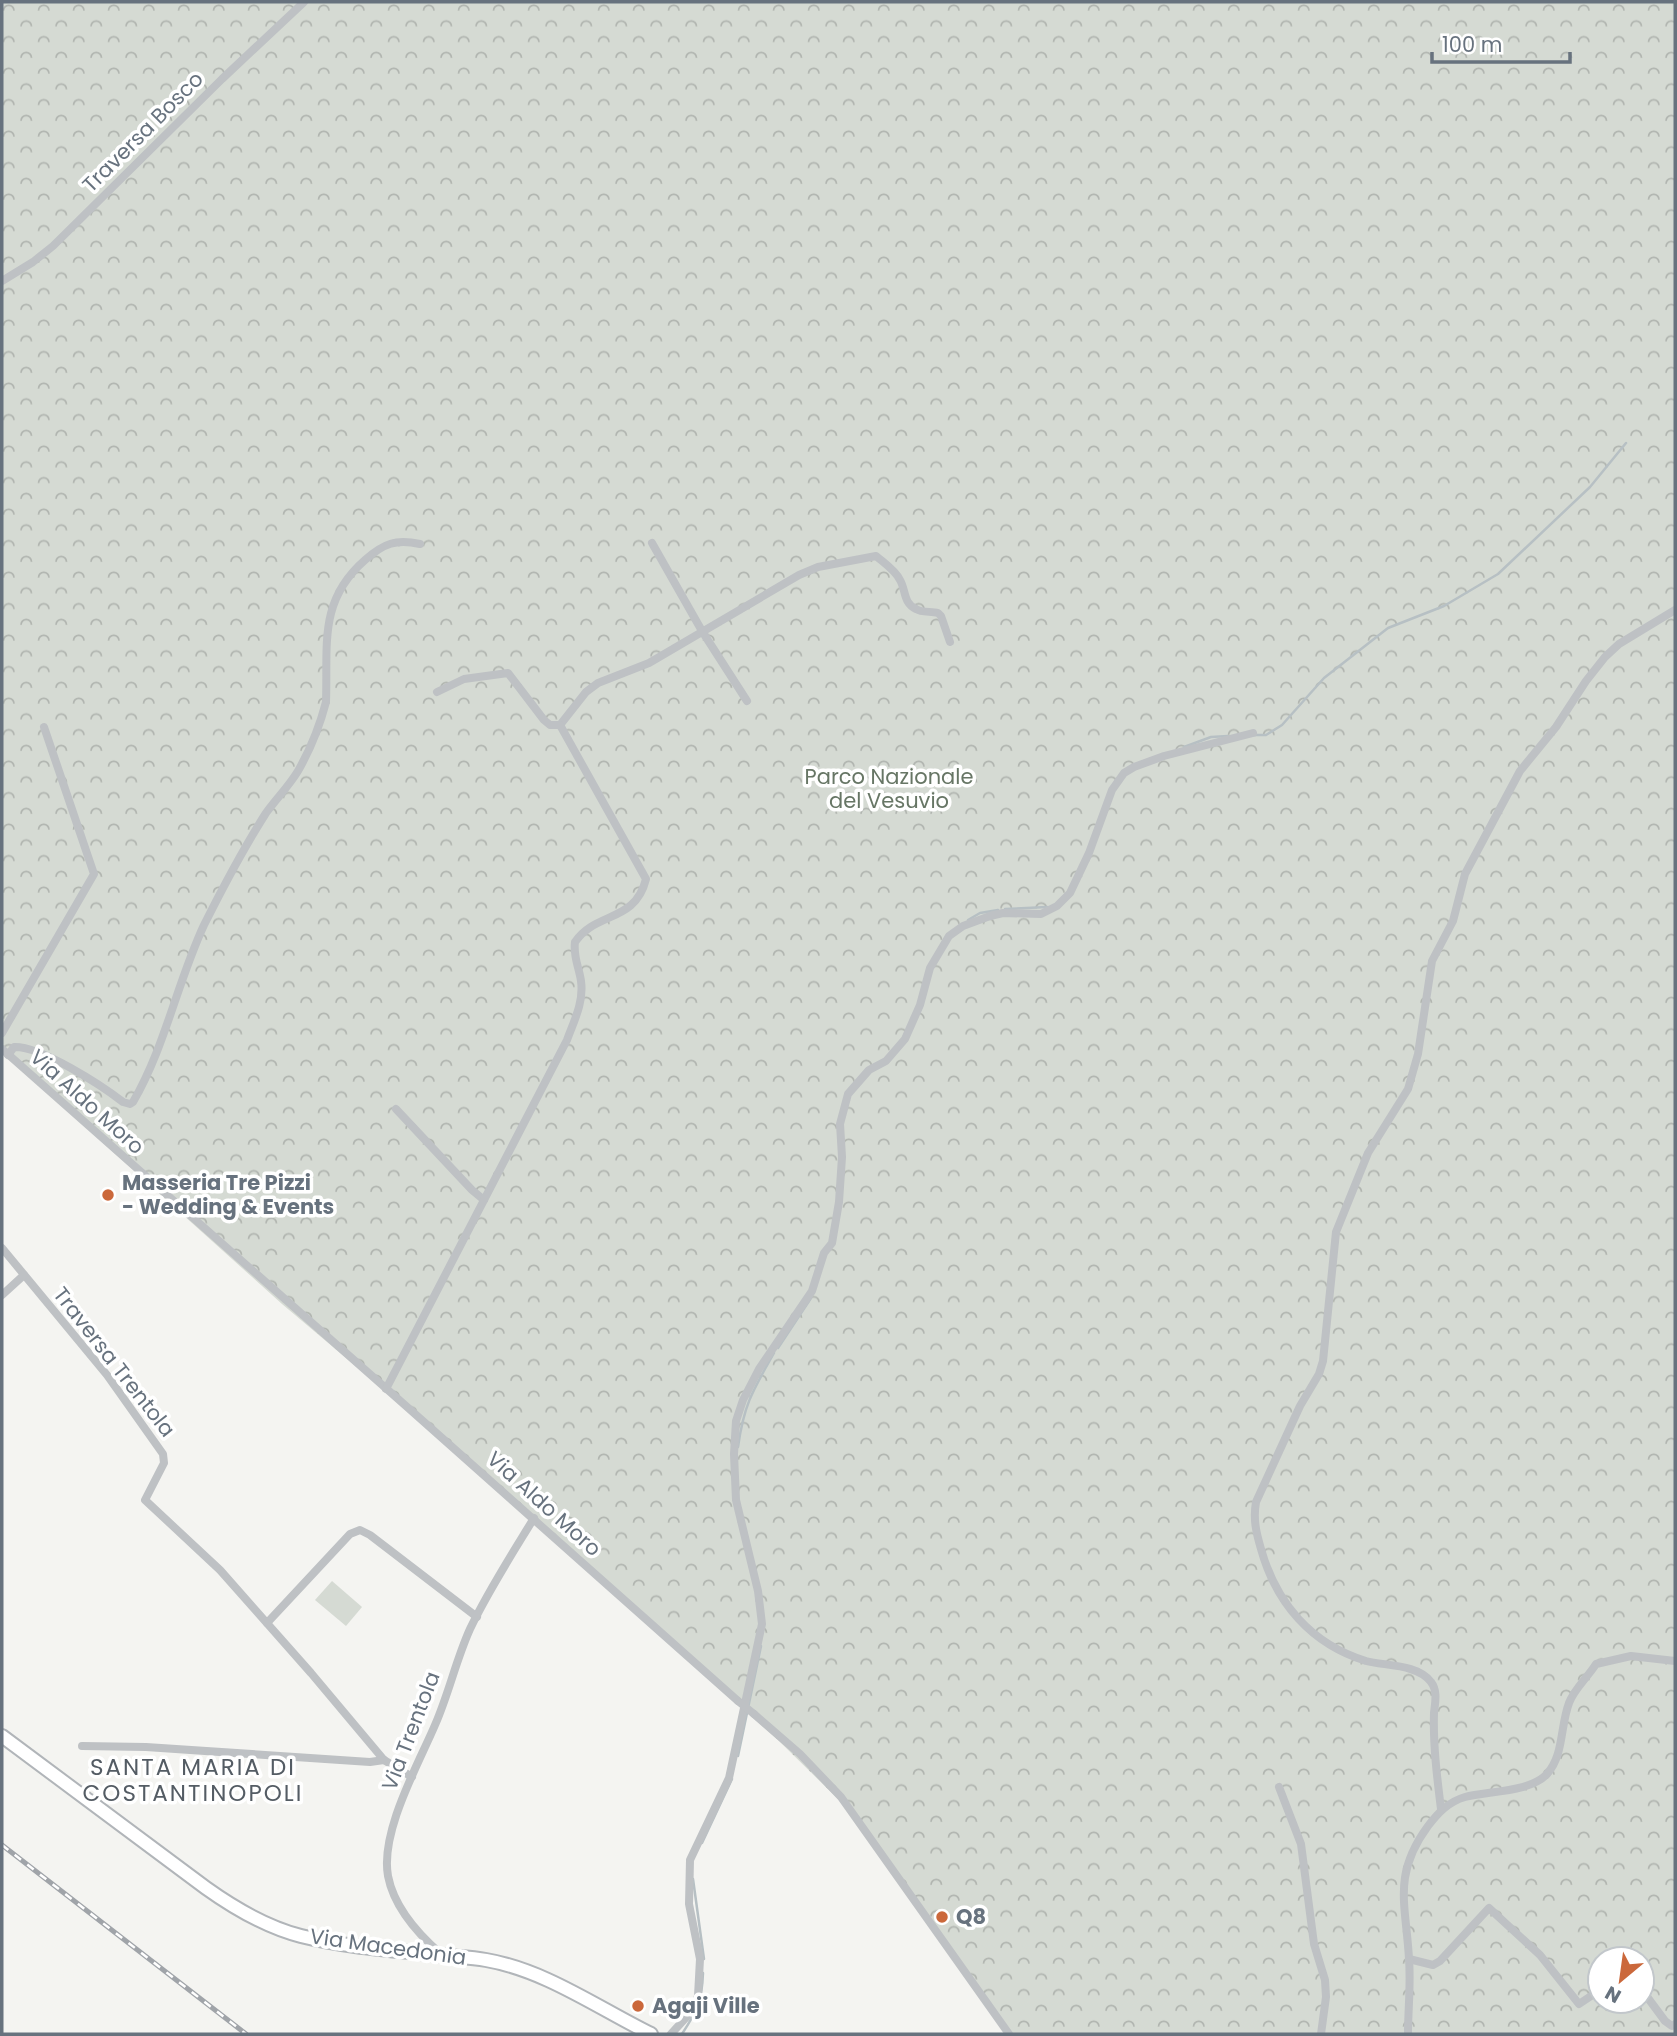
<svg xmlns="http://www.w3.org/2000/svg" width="1677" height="2036" viewBox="0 0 1677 2036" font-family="Poppins,sans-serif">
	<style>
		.grass { fill: #d5dad3 }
		.forest { fill: url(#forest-crowns); fill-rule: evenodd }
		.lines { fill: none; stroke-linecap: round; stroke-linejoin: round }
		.stream { stroke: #b7c0c4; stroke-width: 2.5 }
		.secondary-casing { stroke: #b1b5b9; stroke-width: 16 }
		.minor { stroke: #bec1c4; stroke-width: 8 }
		.secondary { stroke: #fff; stroke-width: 12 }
		.rail-casing { stroke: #a0a4a9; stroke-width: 5 }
		.rail { stroke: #fff; stroke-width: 2.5; stroke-dasharray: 8; stroke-linecap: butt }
		.minor-bridge { stroke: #bec1c4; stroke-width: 8 }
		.poi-dot { fill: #cb683b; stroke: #fff; stroke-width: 2.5 }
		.labels { text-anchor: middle; stroke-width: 7; stroke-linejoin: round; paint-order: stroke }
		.street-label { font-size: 21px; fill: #67727e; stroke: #fff }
		.park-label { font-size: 21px; fill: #677665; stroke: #fff }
		.poi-label { font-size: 21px; font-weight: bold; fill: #67727e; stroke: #fff; text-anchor: start }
		.neighbourhood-label { font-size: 23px; letter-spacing: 2px; fill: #545c64; stroke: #fff }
	</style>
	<defs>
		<pattern id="forest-crowns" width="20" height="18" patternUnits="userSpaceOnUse" patternTransform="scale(1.75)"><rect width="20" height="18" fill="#d5dad3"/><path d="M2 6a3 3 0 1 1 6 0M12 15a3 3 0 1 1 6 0" fill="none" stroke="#b1b5b0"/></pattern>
	</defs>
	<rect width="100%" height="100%" fill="#f4f4f1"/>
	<!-- grass -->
	<path class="grass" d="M332,1581l30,26 -16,19 -31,-26z"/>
	<!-- forest -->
	<path class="forest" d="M2,2h1673v2032h-669l-164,-231 -64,-63 -400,-355 -96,-81 -280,-252zM1600,1959h42v42h-42z"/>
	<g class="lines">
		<!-- stream -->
		<g class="stream">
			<path d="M1253,735h13l16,-10 42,-47 64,-50 56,-22 54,-32 92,-87 36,-44"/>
			<path d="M1184,747l27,-10 17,-1"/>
			<path d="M1005,909l42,-2"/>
			<path d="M968,920l12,-7 18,-3"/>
			<path d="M778,1348l33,-50"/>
			<path d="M738,1447c6,-43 15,-57 36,-94"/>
			<path d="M738,1756l23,-110"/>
			<path d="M702,1843l30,-64"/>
			<path d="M693,1879l11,80"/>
			<path d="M682,2034c15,-23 20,-33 21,-61"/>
		</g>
		<!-- secondary casing -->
		<g class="secondary-casing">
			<path id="secondary" d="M2,1736l204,152c28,20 60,39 95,48 44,11 91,14 137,19 16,2 32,2 48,5 59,10 112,48 165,74"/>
		</g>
		<!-- minor -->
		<g class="minor">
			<path d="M2,281l31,-19 20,-16 169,-167 82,-77"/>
			<path d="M652,543l50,88 45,70"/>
			<path d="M560,725l26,-33 12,-9 51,-20 150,-88 19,-8 58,-11c8,7 19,14 24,24 6,10 3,23 16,29 6,4 15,2 22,4l3,3 9,26"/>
			<path d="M2,1033l92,-159 -50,-147"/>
			<path d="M2,1049c245,218 492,433 736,652"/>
			<path d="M8,1055l6,-8c27,-1 87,38 109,55l7,2 3,-2c32,-55 44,-119 71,-177 19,-38 39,-76 62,-112 10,-14 23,-27 32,-42 12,-21 22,-46 28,-69 2,-57 -8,-101 39,-142 19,-17 31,-21 55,-16"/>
			<path d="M396,1109l76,81 12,10"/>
			<path d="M2,1248l105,127 56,79 1,9 -19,37 75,70 91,103 73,87 28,17"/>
			<path d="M2,1295l22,-20"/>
			<path d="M386,1389l181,-349c7,-19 17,-38 14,-59 -2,-14 -8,-24 -6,-39 21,-31 60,-19 71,-63l-86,-154h-10l-6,-5 -36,-47 -44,6 -27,13"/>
			<path d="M267,1623l83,-89 10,-4 10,5 107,82"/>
			<path d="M754,1714l46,40 41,43 168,237"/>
			<path d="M82,1746l64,1 224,15 14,-2"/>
			<path d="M1279,1787l22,57 13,100 11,36 1,17 -5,37"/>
			<path d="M1441,1809c-4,-32 -8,-64 -7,-96 1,-10 4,-22 -3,-31 -13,-18 -46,-16 -65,-21 -55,-17 -90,-58 -105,-112 -5,-17 -8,-30 -5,-47l44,-96 19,-32 4,-13 13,-129 32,-79 40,-64 10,-35 14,-93 21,-40 12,-47 55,-103 36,-44 30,-46 19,-24 14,-13 56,-34"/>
			<path d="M441,1954c-23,-20 -47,-47 -53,-78 -8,-44 30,-111 47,-151 14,-32 21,-65 35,-96 18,-38 42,-75 64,-111"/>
			<path d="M1409,1959l24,6 7,-4 49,-53 51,47 39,49 21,-14"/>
			<path d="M1642,1990l23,31 7,5 3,-2"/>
			<path d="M671,2034l21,-23 6,-15 2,-37 -11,-55 1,-44 39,-82 33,-154 -4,-33 -22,-91 -2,-46 2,-33 7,-21 16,-31 53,-78 12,-38 8,-10 7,-41 3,-45 -2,-33 8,-30 21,-24 17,-9 19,-22 15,-34 10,-37 19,-32 14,-10 27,-10 13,-3 38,1 16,-8 13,-13 19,-40 23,-63 12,-17 10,-6 30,-11 89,-23"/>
			<path d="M1408,2034c0,-25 3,-50 1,-75 -3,-55 -17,-84 19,-133 10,-13 20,-24 37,-29 23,-6 66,-5 82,-23 17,-19 13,-47 22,-71 5,-14 19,-26 27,-39l35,-8 44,5"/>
		</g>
		<!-- secondary -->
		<use href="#secondary" class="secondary"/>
		<!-- rail casing -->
		<g class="rail-casing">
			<path id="rail" d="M2,1845l244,189"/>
		</g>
		<!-- rail -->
		<use href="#rail" class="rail"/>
		<!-- minor-bridge -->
		<path class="minor-bridge" d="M738,1701l16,13"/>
	</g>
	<!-- markers -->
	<g class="poi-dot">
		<circle cx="108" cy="1195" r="7"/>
		<circle cx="942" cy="1917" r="7"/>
		<circle cx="638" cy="2006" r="7"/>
	</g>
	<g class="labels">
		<!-- street labels -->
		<g class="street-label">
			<text transform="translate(143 132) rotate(-45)" y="7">Traversa Bosco</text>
			<text transform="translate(87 1102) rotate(42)" y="7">Via Aldo Moro</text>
			<text transform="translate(114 1362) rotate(52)" y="7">Traversa Trentola</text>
			<text transform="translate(544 1504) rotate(42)" y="7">Via Aldo Moro</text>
			<text transform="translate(411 1731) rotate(-69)" y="7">Via Trentola</text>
			<text transform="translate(388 1947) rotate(8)" y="7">Via Macedonia</text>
		</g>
		<!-- park labels -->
		<g class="park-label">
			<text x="889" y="784">Parco Nazionale<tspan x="889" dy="24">del Vesuvio</tspan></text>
		</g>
		<!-- poi labels -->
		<g class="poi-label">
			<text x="122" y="1190">Masseria Tre Pizzi<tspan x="122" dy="24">- Wedding &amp; Events</tspan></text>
			<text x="956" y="1924">Q8</text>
			<text x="652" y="2013">Agaji Ville</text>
		</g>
		<!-- neighbourhood labels -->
		<g class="neighbourhood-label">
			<text x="193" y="1775">SANTA MARIA DI<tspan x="193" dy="26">COSTANTINOPOLI</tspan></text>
		</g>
	</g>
	<!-- border -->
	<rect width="1677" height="2036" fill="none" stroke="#67727e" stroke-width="7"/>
	<!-- north arrow -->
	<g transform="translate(1621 1980) rotate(209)"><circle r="33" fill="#ffffff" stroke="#c2c7cb" stroke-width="2"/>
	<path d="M0-5L12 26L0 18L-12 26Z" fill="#cb683b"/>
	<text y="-10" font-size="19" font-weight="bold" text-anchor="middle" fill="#67727e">N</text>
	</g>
	<!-- scale -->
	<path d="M1432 52v10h138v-10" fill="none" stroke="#67727e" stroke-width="3.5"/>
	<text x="1442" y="52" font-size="21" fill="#67727e" stroke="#ffffff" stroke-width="5" paint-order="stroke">100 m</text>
</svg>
